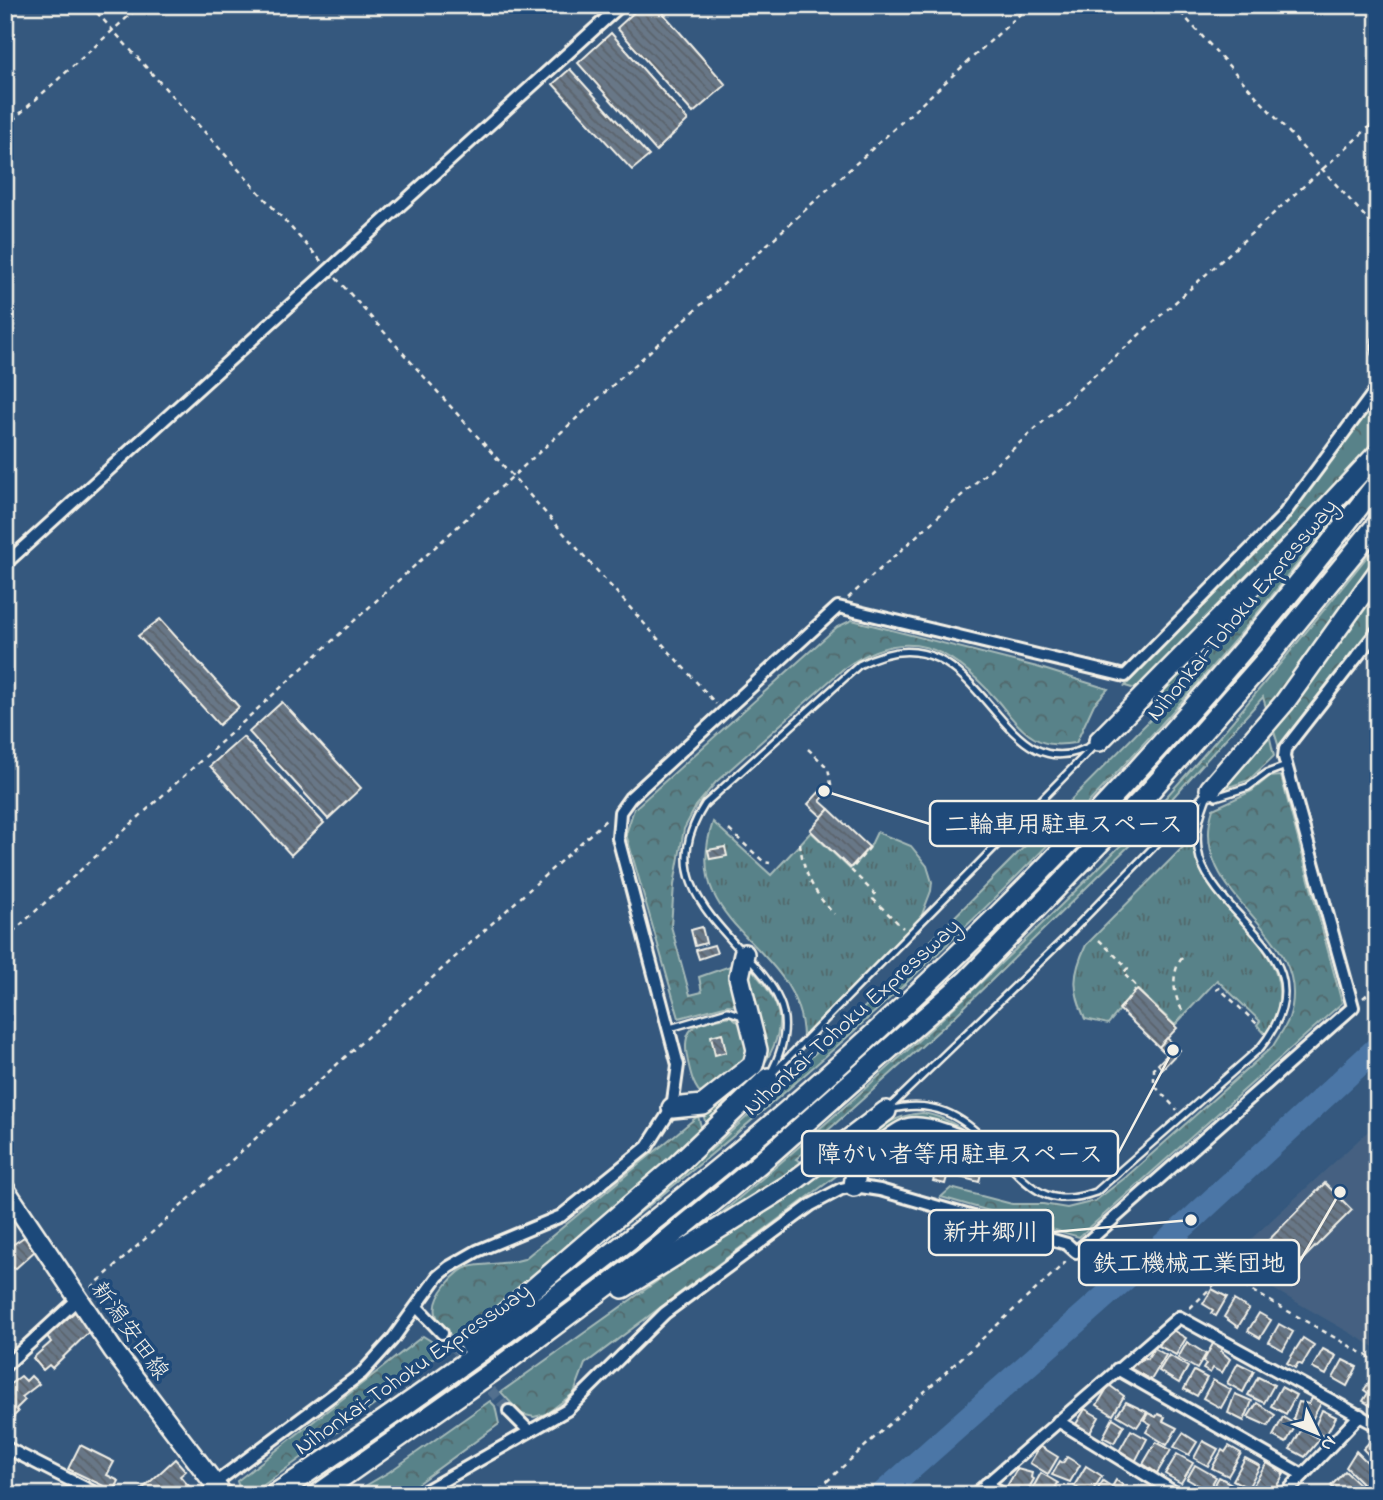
<svg xmlns="http://www.w3.org/2000/svg" width="1383" height="1500" viewBox="0 0 1383 1500" font-family="'Indie Flower','Klee One',sans-serif">
	<style>
		.built { fill: #446181 }
		.forest { fill: url(#forest-crowns); stroke: #a6bab8; stroke-width: 2 }
		.park { fill: url(#park-tufts); stroke: #a6bab8; stroke-width: 2 }
		.lines { fill: none; stroke-linecap: round; stroke-linejoin: round }
		.river { stroke: #4b76a6; stroke-width: 24 }
		.building { fill: url(#building-back-hatch); stroke: #f4f1e8; stroke-width: 2 }
		.minor-tunnel { stroke: #526f8e; stroke-width: 10; stroke-dasharray: 10 5; stroke-linecap: butt }
		.service-casing { stroke: #f4f1e8; stroke-width: 10 }
		.minor-casing { stroke: #f4f1e8; stroke-width: 16 }
		.primary-casing { stroke: #f4f1e8; stroke-width: 23 }
		.motorway-casing { stroke: #f4f1e8; stroke-width: 24 }
		.path { stroke: #f4f1e8; stroke-width: 2.5; stroke-dasharray: 5 5; stroke-linecap: butt }
		.service { stroke: #1f4a7a; stroke-width: 5 }
		.minor { stroke: #1f4a7a; stroke-width: 10 }
		.primary { stroke: #1f4a7a; stroke-width: 18 }
		.motorway { stroke: #1f4a7a; stroke-width: 19 }
		.labels { text-anchor: middle; stroke-width: 7; stroke-linejoin: round; paint-order: stroke }
		.street-label { font-size: 23px; fill: #f4f1e8; stroke: #1f4a7a }
		.leader { fill: none; stroke: #f4f1e8; stroke-width: 2.5 }
		.callout-dot { fill: #f4f1e8; stroke: #1f4a7a; stroke-width: 2.5 }
		.callout { fill: #1f4a7a; stroke: #f4f1e8; stroke-width: 2.5 }
		.callout-label { font-size: 24px; text-anchor: middle; font-weight: bold; fill: #f4f1e8 }
	</style>
	<defs>
		<pattern id="forest-crowns" width="20" height="18" patternUnits="userSpaceOnUse" patternTransform="scale(1.75)"><rect width="20" height="18" fill="#588289"/><path d="M2 6a3 3 0 1 1 6 0M12 15a3 3 0 1 1 6 0" fill="none" stroke="#51686b"/></pattern>
		<pattern id="park-tufts" width="24" height="20" patternUnits="userSpaceOnUse" patternTransform="scale(1.75)"><rect width="24" height="20" fill="#588289"/><path d="M3 7l-1-3M5 7V3M7 7l1-3M15 17l-1-3M17 17v-4M19 17l1-3" fill="none" stroke="#51686b"/></pattern>
		<pattern id="building-back-hatch" width="6" height="6" patternUnits="userSpaceOnUse" patternTransform="scale(1.75)"><rect width="6" height="6" fill="#687787"/><path d="M-1 5l2 2M0 0l6 6M5-1l2 2" fill="none" stroke="#5a626a"/></pattern>
	</defs>
	<rect width="100%" height="100%" fill="#35587e"/>
	<filter id="ink" filterUnits="userSpaceOnUse"><feTurbulence type="fractalNoise" baseFrequency=".0143" numOctaves="2"/><feDisplacementMap in="SourceGraphic" scale="14" xChannelSelector="R" yChannelSelector="G"/><feConvolveMatrix kernelMatrix="1 2 1 2 8 2 1 2 1" color-interpolation-filters="sRGB"/></filter>
	<g filter="url(#ink)">
		<!-- built -->
		<path class="built" d="M1378,1122v227l-152,-87z"/>
		<!-- forest -->
		<g class="forest">
			<path d="M1378,399v39l-37,43 -202,209 -14,-4 158,-167z"/>
			<path d="M1357,488c-215,283 -471,531 -750,751l101,-93 2,5 159,-148 301,-303 -14,-5z"/>
			<path d="M1378,543v16l-111,152 -4,-14 -130,145 -180,176 -157,141 8,4 -109,72c149,-124 293,-254 429,-393 91,-94 172,-198 254,-299z"/>
			<path d="M1378,587v35l-98,129 -7,-23z"/>
			<path d="M852,620l185,47 71,22 -14,15 -18,39c-15,2 -29,3 -42,-5 -15,-9 -27,-26 -38,-39 -47,-53 -90,-75 -153,-30l-127,113 -20,24 -12,23 -10,56 -3,41 19,69 12,-3 -3,-15 31,-11 10,40 -12,-1 -49,13 -53,-184 8,-25 203,-182z"/>
			<path d="M1269,734l5,22 -25,24 -26,9z"/>
			<path d="M1281,776l61,227 -263,234 -138,-40 10,-9 61,16h31l24,4 28,-7 31,-24 147,-131c5,-9 13,-19 16,-28 29,-88 -105,-119 -76,-209l39,-18 17,-14z"/>
			<path d="M750,967c12,15 28,32 29,52 2,41 -46,81 -73,106l-3,-12 52,-40 -11,-88z"/>
			<path d="M731,1016l13,11 4,30 -45,39c-10,-10 -12,-21 -15,-34 -9,-39 11,-39 43,-46z"/>
			<path d="M923,1113c22,4 38,13 54,28l-48,-19 -84,47 -15,-4c29,-22 55,-50 93,-52z"/>
			<path d="M698,1116l4,14c-80,73 -161,144 -247,210 -20,-21 -28,-31 -8,-56 5,-6 14,-15 21,-17 18,-4 37,-2 56,-8z"/>
			<path d="M824,1168l16,5 -255,191 -11,29 -28,21 -12,3 -13,-3 -20,-22 183,-130z"/>
			<path d="M423,1336l21,13 -60,49 -134,97h-9l-4,-14z"/>
			<path d="M490,1401l5,5 4,18 -97,71h-52l39,-23z"/>
		</g>
		<!-- park -->
		<g class="park">
			<path d="M713,822l58,53 40,-43 39,37 20,-22 7,-15 34,14 16,20 5,16 -1,9 -10,26 -118,120c-2,-96 -127,-107 -90,-215z"/>
			<path d="M1193,837c8,16 7,35 18,51 35,48 94,79 56,148l-10,-11 3,-4 -43,-41 -42,45 -38,-36 -29,35 -23,-5c-13,-30 -13,-44 1,-74z"/>
		</g>
		<g class="lines">
			<!-- river -->
			<path class="river" d="M881,1495l310,-275 187,-173"/>
		</g>
		<!-- building -->
		<g class="building">
			<path d="M642,5h14l70,80 -33,28 -76,-85z"/>
			<path d="M611,33l77,87 -32,31 -78,-88z"/>
			<path d="M570,69l79,87 -17,14 -79,-86z"/>
			<path d="M160,619l79,88 -20,18 -81,-89z"/>
			<path d="M282,702l79,86 -33,31 -79,-87z"/>
			<path d="M243,737l81,86 -33,32 -81,-89z"/>
			<path d="M825,786l4,5 -9,10 9,8 -7,8 -14,-13z"/>
			<path d="M829,809l40,38 -19,21 -40,-38z"/>
			<path d="M725,847l2,9 -17,3 -2,-9z"/>
			<path d="M702,927l4,16 -11,3 -4,-16z"/>
			<path d="M714,945l3,8 -18,6 -3,-9z"/>
			<path d="M1137,990l40,38 -18,19 -40,-38z"/>
			<path d="M722,1033l4,19 -11,3 -4,-19z"/>
			<path d="M1167,1038l13,12 -18,19 -4,-5 9,-9 -8,-8z"/>
			<path d="M956,1158l27,7 -4,17 -27,-7z"/>
			<path d="M939,1160l12,3 -6,21 -12,-3z"/>
			<path d="M1325,1183l27,27 -69,69 -27,-26z"/>
			<path d="M24,1237l12,13 -21,19 -10,-11v-8z"/>
			<path d="M1212,1289l15,8 -11,19 -5,-3 2,-3 -10,-6z"/>
			<path d="M1234,1300l15,9 -11,18 -14,-10z"/>
			<path d="M77,1310l16,18 -41,40 -3,-3 -6,5 -10,-12 18,-16 -4,-6z"/>
			<path d="M1259,1313l12,7 -11,18 -12,-7z"/>
			<path d="M1279,1324l14,8 -10,18 -14,-8z"/>
			<path d="M1169,1328l17,10 -10,17 -17,-9z"/>
			<path d="M1303,1338l11,7 -12,20 -4,-2 -3,5 -8,-5z"/>
			<path d="M1215,1340l10,5 -4,6 9,8 -8,14 -9,-5 -3,5 -7,-4 3,-5 -3,-2z"/>
			<path d="M1187,1342l19,12 -9,15 -19,-11z"/>
			<path d="M1154,1348l12,7 -15,25 -21,-12 6,-10 5,3 3,-4 3,2z"/>
			<path d="M1323,1349l13,7 -10,19 -14,-7z"/>
			<path d="M1169,1355l19,12 -9,16 -20,-12z"/>
			<path d="M1343,1360l14,7 -10,19 -14,-8z"/>
			<path d="M1238,1363l16,8 -11,21 -16,-9z"/>
			<path d="M1194,1371l13,7 -10,18 -13,-7z"/>
			<path d="M21,1376l5,5 5,-5 8,8 -17,13 3,3 -9,9 2,3 -9,9 -4,-4v-29z"/>
			<path d="M1373,1376l5,3v23l-4,6 -11,-7 5,-8 -4,-3z"/>
			<path d="M1258,1377l16,8 -10,18 -16,-8z"/>
			<path d="M1213,1380l18,10 -10,18 -18,-10z"/>
			<path d="M1109,1385l15,11 -11,19 -16,-10z"/>
			<path d="M1281,1387l15,8 -10,19 -15,-8z"/>
			<path d="M1235,1394l17,7 -8,20 -16,-8z"/>
			<path d="M1312,1398l9,5 -13,24 -15,-8 6,-17 10,2z"/>
			<path d="M1126,1402l21,10 -10,15 -20,-12z"/>
			<path d="M1257,1403l18,12 -7,11 -20,-9z"/>
			<path d="M1085,1409l14,8 -12,21 -14,-9z"/>
			<path d="M1322,1410l14,7 -11,20 -12,-6z"/>
			<path d="M1148,1413l8,4 2,-3 7,3 -2,4 14,7 -10,17 -21,-13 5,-8 -7,-4z"/>
			<path d="M1283,1417l13,8 -10,18 -13,-7z"/>
			<path d="M1113,1418l11,7 -10,18 -11,-6z"/>
			<path d="M1302,1429l18,10 -15,18 -15,-8z"/>
			<path d="M1131,1430l16,9 -12,23 -17,-9z"/>
			<path d="M1183,1433l14,9 -8,13 -15,-8z"/>
			<path d="M1375,1436l3,3v26l-15,-16z"/>
			<path d="M1203,1441l15,8 -10,17 -14,-8z"/>
			<path d="M1156,1442l15,8 -14,23 -14,-9z"/>
			<path d="M80,1445l34,17 -7,13 12,6 -5,10 -46,-22z"/>
			<path d="M1040,1446l18,11 -10,17 -18,-11z"/>
			<path d="M1229,1446l12,7 -13,23 -16,-8 10,-18 3,2z"/>
			<path d="M1356,1451l21,21 -13,13 -18,-18z"/>
			<path d="M1177,1454l16,9 -12,20 -16,-9z"/>
			<path d="M1067,1457l13,8 -10,17 -18,-7 8,-14 3,2z"/>
			<path d="M1245,1458l15,8 -12,22 -15,-8z"/>
			<path d="M175,1459l11,12 -6,5 15,17 -53,2 -3,-3z"/>
			<path d="M1267,1463l17,11 -13,21h-13l-8,-5z"/>
			<path d="M1195,1465l21,12 -8,14 -21,-12z"/>
			<path d="M1086,1466l16,10 -12,19 -16,-9z"/>
			<path d="M1017,1469l15,4 -1,4 3,2 -9,16h-7l-12,-7z"/>
			<path d="M1345,1471l16,15 -7,9h-13l-10,-9z"/>
			<path d="M1041,1473l17,10 -7,12 -20,-4z"/>
			<path d="M1219,1477l20,11 -4,7h-26z"/>
			<path d="M1116,1480l7,5 -6,10h-23l9,-14 9,6z"/>
		</g>
		<g class="lines">
			<!-- minor-tunnel -->
			<path class="minor-tunnel" d="M442,1333l67,78"/>
			<!-- service casing -->
			<g class="service-casing">
				<g id="service">
					<path d="M1216,797l32,-10 19,-14 19,-7"/>
					<path d="M742,952c-43,-47 -78,-84 -37,-148l154,-139c128,-68 135,143 238,77"/>
					<path d="M749,959c37,38 47,67 21,115"/>
					<path d="M670,1028l58,-17 14,5"/>
					<path d="M773,1073l319,-325"/>
					<path d="M890,1107l176,-170 142,-146"/>
					<path d="M889,1110c43,-12 73,5 102,36"/>
					<path d="M1007,1163c28,31 47,44 89,29l164,-144c72,-89 -38,-123 -60,-189 -7,-24 0,-45 9,-67"/>
				</g>
			</g>
			<!-- minor casing -->
			<g class="minor-casing">
				<g id="minor">
					<path d="M1378,342v10"/>
					<path d="M5,564l616,-559"/>
					<path d="M417,1307l25,26"/>
					<path d="M5,1366l73,-67"/>
					<path d="M1117,1369l186,106"/>
					<path d="M509,1411l20,20"/>
					<path d="M1058,1421l121,74"/>
					<path d="M5,1447l94,48"/>
					<path d="M986,1484l18,11"/>
					<path d="M206,1495l9,-12 147,-110 30,-33 46,-64 11,-9 28,-16 84,-35 86,-69 25,-39 6,-43 -60,-227 2,-26 10,-14 208,-191 287,69 156,-158 97,-131"/>
					<path d="M418,1495l149,-85 98,-97 146,-108 30,-16 13,-3 26,4 187,54 9,8 277,-245 -69,-250 1,-8 93,-119"/>
					<path d="M974,1495l205,-178 199,109"/>
					<path d="M1284,1495l76,-80"/>
				</g>
			</g>
			<!-- primary casing -->
			<g class="primary-casing">
				<path id="primary" d="M5,1189l108,161 110,145"/>
			</g>
			<!-- motorway casing -->
			<g class="motorway-casing">
				<g id="motorway">
					<path d="M1099,741l197,-200 82,-88"/>
					<path d="M1210,789l74,-86 94,-131"/>
					<path d="M672,1108l31,-3 50,-40 4,-15 -18,-73 5,-23"/>
					<path d="M854,1186l2,-14 4,-6c14,-12 30,-30 47,-37 21,-8 75,22 97,31"/>
					<path d="M623,1288l166,-103 97,-74"/>
					<path d="M469,1344l207,-178 92,-88"/>
					<path d="M274,1495c186,-124 369,-258 537,-405 208,-183 399,-388 567,-608"/>
					<path d="M317,1495l182,-128 152,-114 108,-89 208,-184 183,-189 120,-136 108,-132"/>
				</g>
			</g>
			<!-- path -->
			<g class="path">
				<path d="M90,5l232,257"/>
				<path d="M1174,5l204,226"/>
				<path d="M5,127l136,-122"/>
				<path d="M336,278l380,426"/>
				<path d="M848,598l530,-479"/>
				<path d="M808,749l20,19 5,27"/>
				<path d="M729,830l35,32 6,1"/>
				<path d="M800,843c3,30 14,50 34,71"/>
				<path d="M870,847l-19,23 25,25 -3,4 30,29"/>
				<path d="M5,939l1025,-934"/>
				<path d="M1099,940l29,28 -5,5 14,14 -18,23"/>
				<path d="M1182,958c-12,15 -9,41 3,56"/>
				<path d="M1216,990l3,-2 38,36"/>
				<path d="M1363,998l15,-13"/>
				<path d="M1154,1067v18l23,25"/>
				<path d="M91,1288l516,-469"/>
				<path d="M1190,1308l34,-33 154,87"/>
				<path d="M812,1495l257,-236"/>
			</g>
			<!-- service -->
			<use href="#service" class="service"/>
			<!-- minor -->
			<use href="#minor" class="minor"/>
			<!-- primary -->
			<use href="#primary" class="primary"/>
			<!-- motorway -->
			<use href="#motorway" class="motorway"/>
		</g>
	</g>
	<g class="labels">
		<!-- street labels -->
		<g class="street-label">
			<text transform="translate(1241 609) rotate(-50)" y="8">Nihonkai-Tohoku Expressway</text>
			<text transform="translate(851 1016) rotate(-42)" y="8">Nihonkai-Tohoku Expressway</text>
			<text transform="translate(131 1330) rotate(54)" y="8">新潟安田線</text>
			<text transform="translate(412 1368) rotate(-35)" y="8">Nihonkai-Tohoku Expressway</text>
		</g>
	</g>
	<!-- callouts -->
	<path class="leader" d="M824 791L930 824M1173 1050L1118 1154M1191 1220L1053 1232M1340 1192L1299 1263"/>
	<g class="callout-dot">
		<circle cx="824" cy="791" r="7"/>
		<circle cx="1173" cy="1050" r="7"/>
		<circle cx="1191" cy="1220" r="7"/>
		<circle cx="1340" cy="1192" r="7"/>
	</g>
	<g class="callout">
		<rect x="930" y="801" width="268" height="45" rx="7"/>
		<rect x="802" y="1131" width="316" height="45" rx="7"/>
		<rect x="929" y="1210" width="124" height="45" rx="7"/>
		<rect x="1079" y="1240" width="220" height="45" rx="7"/>
	</g>
	<g class="callout-label">
		<text x="1064" y="832">二輪車用駐車スペース</text>
		<text x="960" y="1162">障がい者等用駐車スペース</text>
		<text x="991" y="1240">新井郷川</text>
		<text x="1189" y="1271">鉄工機械工業団地</text>
	</g>
	<!-- margin -->
	<rect width="1383" height="1500" fill="none" stroke="#1f4a7a" stroke-width="28"/>
	<rect x="14" y="14" width="1355" height="1472" fill="none" stroke="#f4f1e8" stroke-width="2.5" filter="url(#ink)"/>
	<!-- north arrow -->
	<g transform="translate(1317 1433) rotate(133)" stroke="#1f4a7a" stroke-width="5" paint-order="stroke">
	<path d="M0-5L12 26L0 18L-12 26Z" fill="#f4f1e8"/>
	<text y="-10" font-size="19" font-weight="bold" text-anchor="middle" fill="#f4f1e8">N</text>
	</g>
</svg>
